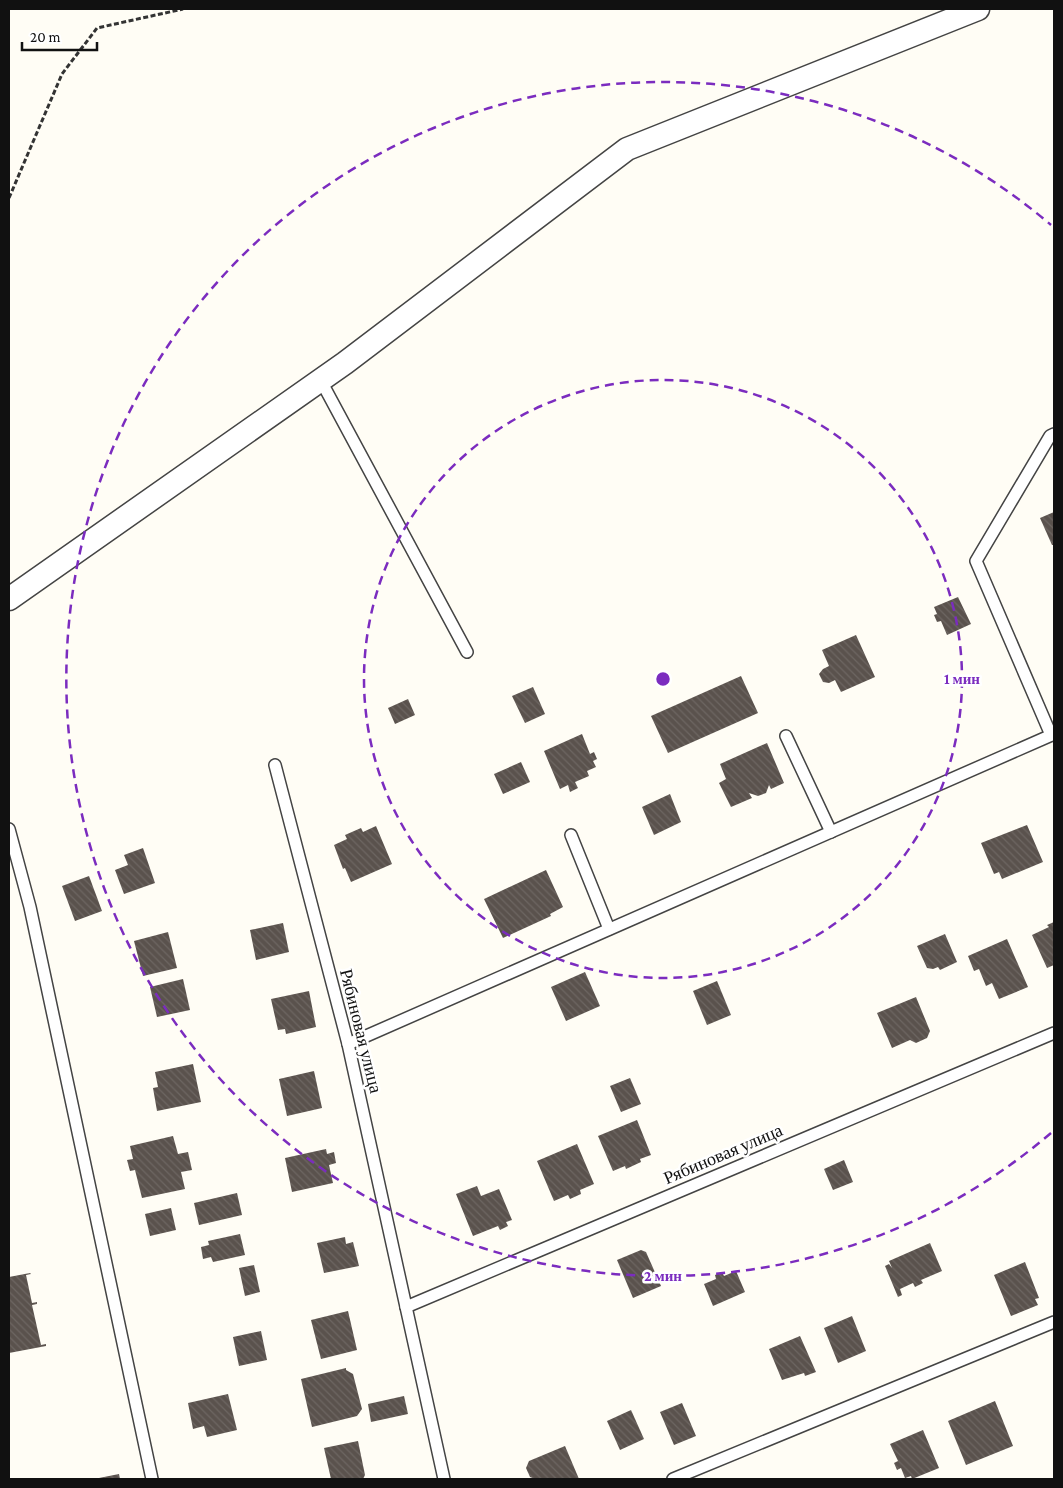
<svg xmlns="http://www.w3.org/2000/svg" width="1063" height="1488" viewBox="0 0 1063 1488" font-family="'Crimson Pro',serif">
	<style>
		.building { fill: url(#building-back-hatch) }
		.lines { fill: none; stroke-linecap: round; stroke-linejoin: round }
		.lane-casing { stroke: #444; stroke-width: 14 }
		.street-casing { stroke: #444; stroke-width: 25 }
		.path { stroke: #333; stroke-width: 3; stroke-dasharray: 5 2.5; stroke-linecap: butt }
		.lane { stroke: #fff; stroke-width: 11 }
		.street { stroke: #fff; stroke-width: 22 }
		.ring { fill: none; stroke: #7b2cbf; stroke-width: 2.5; stroke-dasharray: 9 6 }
		.labels { text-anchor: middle; stroke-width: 5; stroke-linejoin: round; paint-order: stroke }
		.street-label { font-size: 18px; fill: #111; stroke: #fff }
		.centre { fill: #7b2cbf; stroke: #fff; stroke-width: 2.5 }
		.ring-label { font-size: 15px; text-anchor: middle; font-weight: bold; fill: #7b2cbf; stroke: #fff; stroke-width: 5; stroke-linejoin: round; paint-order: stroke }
	</style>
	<defs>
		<pattern id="building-back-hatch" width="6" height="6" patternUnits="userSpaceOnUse" patternTransform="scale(1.25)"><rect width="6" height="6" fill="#5a524d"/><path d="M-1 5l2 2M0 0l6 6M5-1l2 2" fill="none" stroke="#6d6662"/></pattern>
	</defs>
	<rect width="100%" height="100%" fill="#fffdf5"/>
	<!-- building -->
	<g class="building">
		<path d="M1054,512v33h-2l-12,-27z"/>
		<path d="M958,597l13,27 -24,11 -6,-14 -4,1 -3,-7 3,-1 -3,-7z"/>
		<path d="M856,635l19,42 -34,15 -6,-12 -6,3 -6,-1 -4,-8 4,-5 6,-3 -7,-16z"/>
		<path d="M741,676l17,37 -90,40 -17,-37z"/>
		<path d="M533,687l12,27 -20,9 -13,-27z"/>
		<path d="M408,699l7,16 -20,9 -7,-16z"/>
		<path d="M582,734l8,20 4,-2 3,7 -4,2 3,6 -9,4 2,5 -14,6 3,6 -8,4 -2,-7 -8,4 -16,-38z"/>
		<path d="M767,743l17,40 -13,6 -2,-4 -3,8 -8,3 -9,-3 3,5 -21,9 -12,-24 7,-4 -6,-15z"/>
		<path d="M521,762l9,20 -27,12 -9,-20z"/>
		<path d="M670,794l11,28 -27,13 -12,-28z"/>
		<path d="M1027,825l16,37 -41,17 -3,-7 -5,2 -13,-31z"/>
		<path d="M376,826l16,38 -41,18 -6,-14 -2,1 -9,-24 13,-6 -2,-4 16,-7 2,4z"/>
		<path d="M143,848l12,35 -31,11 -9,-24 13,-5 -4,-10z"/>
		<path d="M546,870l17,37 -13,7 1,2 -48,22 -19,-39z"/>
		<path d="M89,876l13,35 -27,10 -13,-35z"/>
		<path d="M1054,922v43l-7,3 -15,-33 17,-8 -2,-2z"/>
		<path d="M283,923l6,29 -33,8 -6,-30z"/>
		<path d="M168,932l9,36 -34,8 -9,-35z"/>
		<path d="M945,934l12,28 -17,8 -2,-3 -5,2 -6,-1 -10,-22z"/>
		<path d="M1007,939l21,48 -29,12 -7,-16 -6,3 -7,-17 -5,2 -6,-15z"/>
		<path d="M585,972l15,34 -34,15 -15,-34z"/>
		<path d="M183,979l7,31 -33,7 -7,-30z"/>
		<path d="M717,981l14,34 -24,10 -14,-34z"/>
		<path d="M309,991l7,36 -30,7 -1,-5 -7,1 -7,-31z"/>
		<path d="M916,997l14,34 -3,7 -11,5 -6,-3 -18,8 -15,-35z"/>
		<path d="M193,1064l8,38 -44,9 -4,-23 5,-1 -3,-15z"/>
		<path d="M314,1071l8,37 -35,8 -8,-37z"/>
		<path d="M630,1078l11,26 -20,8 -11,-26z"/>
		<path d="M637,1120l14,35 -11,4 1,3 -15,7 -1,-3 -12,5 -15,-35z"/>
		<path d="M173,1136l5,18 10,-2 4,18 -11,2 4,17 -43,9 -7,-28 -5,1 -3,-11 6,-1 -3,-13z"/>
		<path d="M577,1144l17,40 -14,6 1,4 -11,5 -2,-4 -14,6 -17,-40z"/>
		<path d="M326,1149l1,5 7,-2 2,11 -7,2 4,18 -41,9 -7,-34z"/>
		<path d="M844,1160l9,22 -20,8 -9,-21z"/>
		<path d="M477,1186l4,10 18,-7 13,31 -6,2 2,4 -8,4 -2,-4 -25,10 -17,-42z"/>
		<path d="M237,1193l5,22 -43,10 -5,-22z"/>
		<path d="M171,1208l5,22 -26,6 -5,-22z"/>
		<path d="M240,1234l5,21 -32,7 -2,-5 -8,2 -2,-12 8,-2 -1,-4z"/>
		<path d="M345,1237l1,7 7,-2 6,24 -35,7 -7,-30z"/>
		<path d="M930,1243l12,28 -21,9 2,3 -8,4 -2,-4 -13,6 2,6 -4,2 -13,-31 4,-2 3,4 -3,-7z"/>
		<path d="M641,1250l5,2 15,34 -28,12 -16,-38z"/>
		<path d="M1025,1262l14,36 -4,1 3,6 -27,11 -17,-41z"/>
		<path d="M254,1265l6,27 -15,4 -6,-28z"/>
		<path d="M736,1271l9,21 -32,14 -9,-22 12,-5 -1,-4 7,-3 2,4z"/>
		<path d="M30,1273l1,1 -5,1 6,28 5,-1v2l-5,1 9,40 5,-1v2l-37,7v-76z"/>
		<path d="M348,1311l9,39 -36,9 -10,-39z"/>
		<path d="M852,1316l14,35 -28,12 -14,-35z"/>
		<path d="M261,1331l6,29 -28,6 -6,-29z"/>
		<path d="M800,1336l16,36 -11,4 -1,-3 -22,7 -13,-31z"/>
		<path d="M346,1368v2l7,4 9,35 -5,7 -45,11 -11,-48z"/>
		<path d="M228,1394l9,36 -30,7 -3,-11 -11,3 -5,-26z"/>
		<path d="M404,1396l4,18 -37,8 -3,-18z"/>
		<path d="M995,1401l18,45 -47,19 -18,-44z"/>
		<path d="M682,1403l14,33 -22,9 -14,-33z"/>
		<path d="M631,1410l13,29 -24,11 -13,-29z"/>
		<path d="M923,1430l16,38 -27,11 -1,-3 -6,2 -4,-10 -4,2 -3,-7 4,-2 -8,-17z"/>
		<path d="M358,1441l7,34 -2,4h-32l-7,-31z"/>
		<path d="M565,1446l14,33h-44l-5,-2 -4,-9 3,-7z"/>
		<path d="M119,1474l1,5h-21v-1z"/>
	</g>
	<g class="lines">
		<!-- lane casing -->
		<g class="lane-casing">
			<g id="lane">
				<path d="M320,379l147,273"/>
				<path d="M1051,735l-75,-174 74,-125 4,-2"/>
				<path d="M786,736l45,96"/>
				<path d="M275,765l73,279 96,435"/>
				<path d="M9,829l21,78 122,572"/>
				<path d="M571,835l38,94"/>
				<path d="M348,1044l706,-310"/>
				<path d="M406,1307l648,-274"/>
				<path d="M673,1479l381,-157"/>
			</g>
		</g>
		<!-- street casing -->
		<g class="street-casing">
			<path id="street" d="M9,599l336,-236 282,-214 351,-140"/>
		</g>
		<!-- path -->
		<path class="path" d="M9,198l53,-124 35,-46 86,-19"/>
		<!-- lane -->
		<use href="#lane" class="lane"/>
		<!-- street -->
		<use href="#street" class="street"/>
	</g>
	<!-- distance rings -->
	<g class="ring">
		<circle cx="663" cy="679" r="299"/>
		<path d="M1051 1133A597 597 0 1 1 1051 225"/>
	</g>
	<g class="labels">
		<!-- street labels -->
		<g class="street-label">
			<text transform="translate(361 1031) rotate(76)" y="6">Рябиновая улица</text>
			<text transform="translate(723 1154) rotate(-23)" y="6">Рябиновая улица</text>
		</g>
	</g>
	<circle cx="663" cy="679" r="8" class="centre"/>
	<g class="ring-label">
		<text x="962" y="684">1 мин</text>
		<text x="663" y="1281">2 мин</text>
	</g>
	<!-- border -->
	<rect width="1063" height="1488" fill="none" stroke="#111111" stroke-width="20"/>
	<!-- scale -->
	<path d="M22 42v8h75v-8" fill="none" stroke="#111111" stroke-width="2.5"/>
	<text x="30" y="42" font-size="15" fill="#111111" stroke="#ffffff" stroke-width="4" paint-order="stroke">20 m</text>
</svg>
